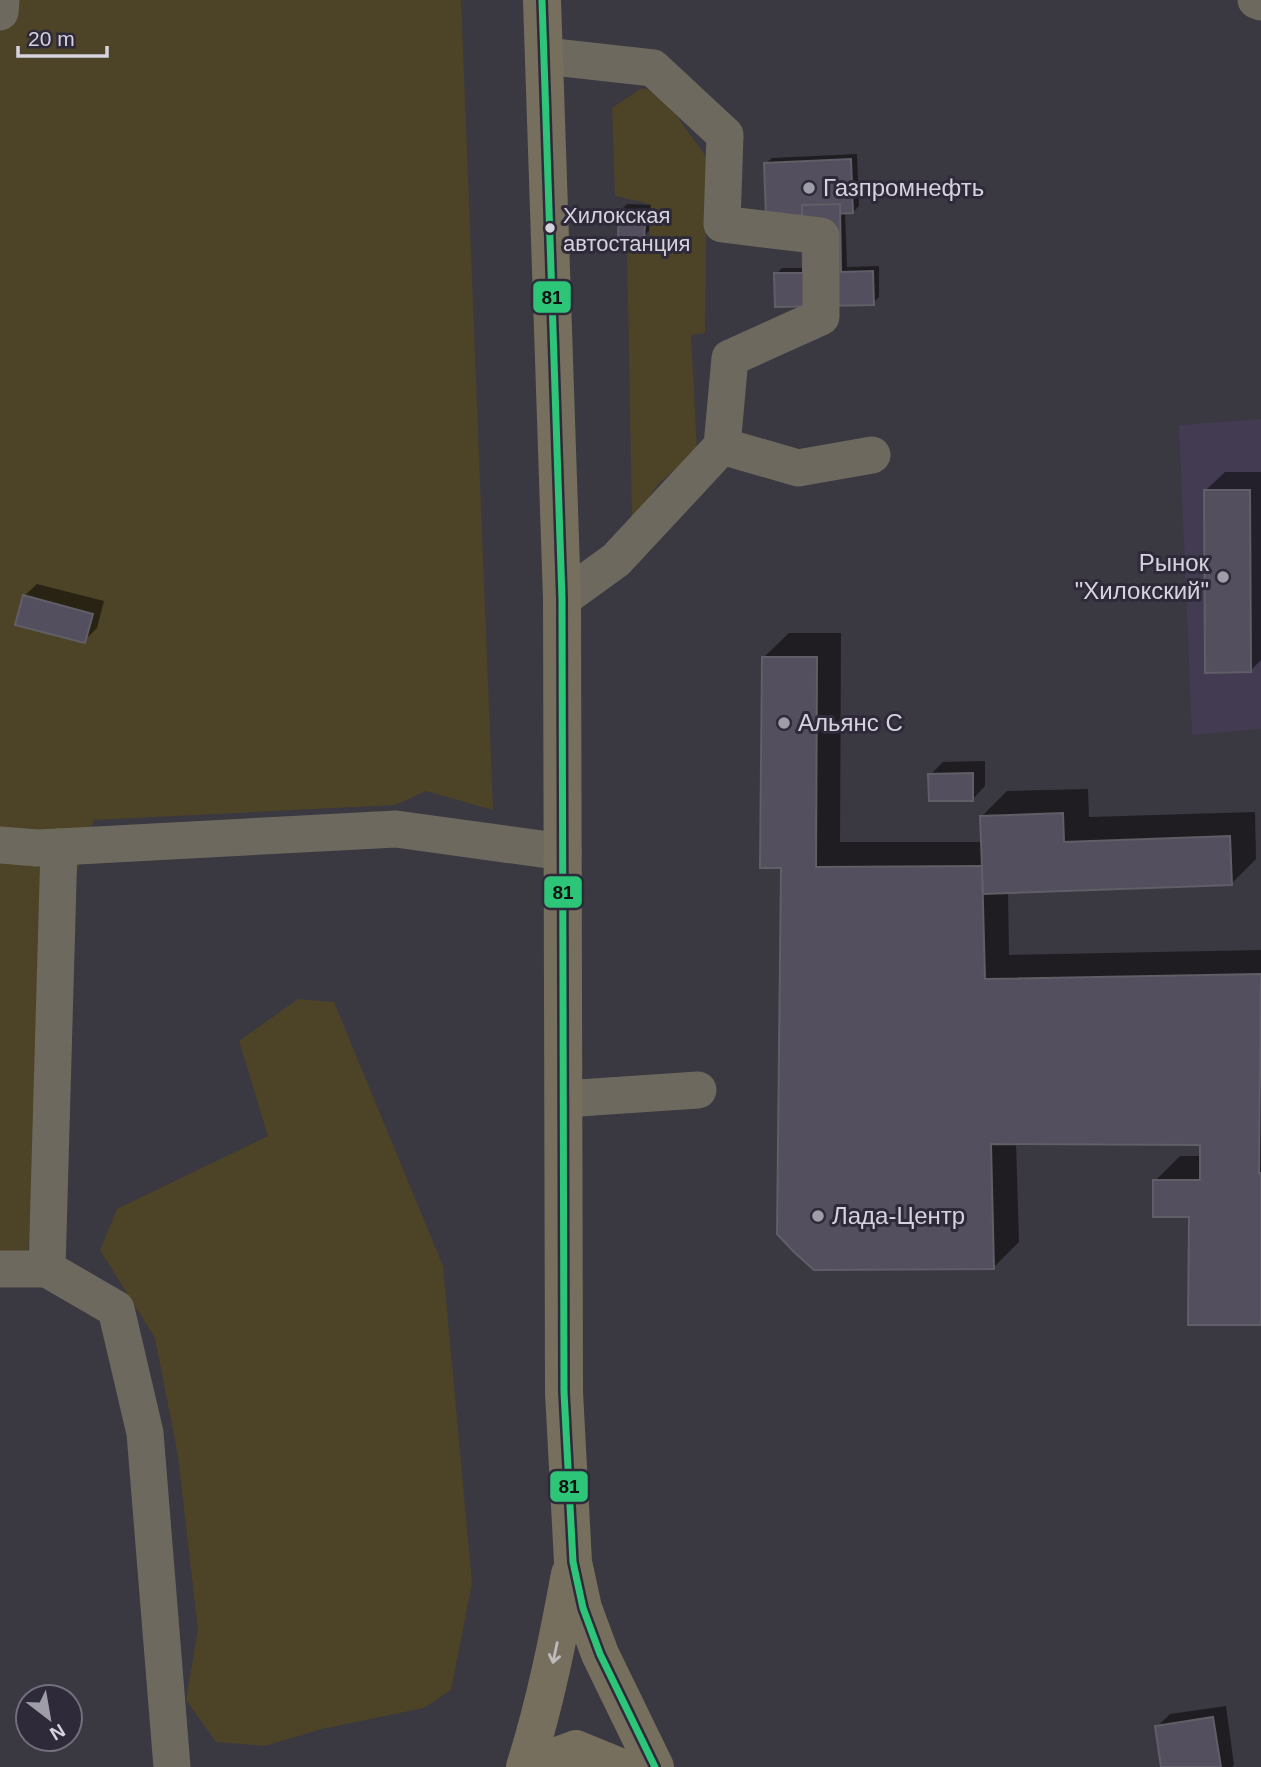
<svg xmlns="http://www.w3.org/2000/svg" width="1261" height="1767" viewBox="0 0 1261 1767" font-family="Helvetica,sans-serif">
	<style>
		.built { fill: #423b51 }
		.green { fill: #4d4327 }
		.shadow { fill: #0007 }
		.building { fill: #544f5e; stroke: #605e66; stroke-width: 2 }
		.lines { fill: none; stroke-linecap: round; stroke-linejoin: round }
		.minor { stroke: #6e695e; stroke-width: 37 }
		.highway { stroke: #766f5e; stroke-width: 38 }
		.bus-1-casing { stroke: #2f2a3a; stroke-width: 12 }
		.bus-1 { stroke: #2dc577; stroke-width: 7 }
		.oneway { stroke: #bebabe }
		.poi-dot { fill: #9f9da7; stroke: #2f2a3a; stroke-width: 2.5 }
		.bus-dot { fill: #d6d3de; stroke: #2f2a3a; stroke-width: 2.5 }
		.labels { text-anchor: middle; stroke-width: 6; stroke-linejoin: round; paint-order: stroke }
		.bus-label { font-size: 22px; fill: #d6d3de; stroke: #2f2a3a; text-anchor: start }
		.poi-label { font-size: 24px; fill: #d6d3de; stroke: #2f2a3a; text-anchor: start }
		.line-badge { stroke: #2f2a3a; stroke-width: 2.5 }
		.pale-badge-label { font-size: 19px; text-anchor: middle; font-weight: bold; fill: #111 }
	</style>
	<rect width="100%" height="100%" fill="#3a3841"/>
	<!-- built -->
	<path class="built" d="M1261,419v310l-69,6 -13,-310z"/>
	<!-- green -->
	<g class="green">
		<path d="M0,0h461l32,810 -67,-19 -31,14 -301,15 -45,137 -21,294h-28z"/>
		<path d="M642,88l18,5 47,65 -2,175 -14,2 6,115 -39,34 -26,38 -5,-276 22,-2 1,-40 -35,-8 -3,-88z"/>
		<path d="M298,999l36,3 109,264 29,317 -21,107 -27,18 -102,21 -57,17 -49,-4 -30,-42 12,-70 -20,-174 -23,-118 -55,-88 17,-41 151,-73 -29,-95z"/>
	</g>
	<!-- shadow -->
	<g class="shadow">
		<path d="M857,154l2,52 -6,6h-8l2,55 32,-1v31l-6,6 -97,-29 6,-6h23l-1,-54 -38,-51 6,-5z"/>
		<path d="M627,204l24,1 -2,26 -6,6 -22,-27z"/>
		<path d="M1225,472h36v188l-10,10 -46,-179z"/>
		<path d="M37,584l67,17 -7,27 -13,13 -60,-45z"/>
		<path d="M789,633h52l-1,209h143l-1,-26 25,-25 81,-2 1,28 166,-5 1,47 -25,25 -223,7 1,64 252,-5v373l-70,-108 -36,-34 25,-25h22v-13l-186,-1 3,100 -25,25 -211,-401 -20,-208z"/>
		<path d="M985,761v25l-12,13 -43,-24 13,-13z"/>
		<path d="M1226,1706l8,59 -2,2h-69l-6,-40 13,-13z"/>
	</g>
	<!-- building -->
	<g class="building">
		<path d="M851,159l2,54 -87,4 -2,-54z"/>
		<path d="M840,204l1,68 32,-1 1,34 -99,2 -1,-34h29l-1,-68z"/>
		<path d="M619,210h27l-2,29 -26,-2z"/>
		<path d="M1204,490h46l1,182 -46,1z"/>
		<path d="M23,595l70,19 -8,29 -70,-18z"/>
		<path d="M762,657h55l-1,210 166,-1 3,113 276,-5 -2,199h2v152h-73l1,-108h-36v-37h47v-35l-209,-1 3,125 -180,1 -20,-18 -17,-18 4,-366h-21z"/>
		<path d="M973,773v28h-44l-1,-27z"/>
		<path d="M1063,813l1,29 166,-6 2,49 -249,9 -3,-78z"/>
		<path d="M1213,1717l8,50h-60l-6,-41z"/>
	</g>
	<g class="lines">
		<!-- minor -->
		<g class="minor">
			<path d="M1256,0l5,2"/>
			<path d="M0,12l1,-12"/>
			<path d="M545,56l108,12 72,67 -3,89 99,12v81l-91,41 -8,88 -106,114 -54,39"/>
			<path d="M722,446l76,22 74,-13"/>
			<path d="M0,845l37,3 22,-1 337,-18 167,23"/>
			<path d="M59,847l-12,422 69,40 29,124 27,334"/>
			<path d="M564,1099l134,-9"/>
			<path d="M0,1269h47"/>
		</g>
		<!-- highway -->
		<g class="highway">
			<path d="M542,0l20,599 2,793 9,170 10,46 17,46 55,113"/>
			<path d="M525,1767c20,-63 33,-128 45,-193"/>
			<path d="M527,1767l49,-18 44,18"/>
		</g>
		<!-- bus-1 casing -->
		<g class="bus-1-casing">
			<path id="bus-1" d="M542,0l20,599 2,793 9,170 10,46 17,46 55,113"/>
		</g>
		<!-- bus-1 -->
		<use href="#bus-1" class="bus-1"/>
	</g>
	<!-- one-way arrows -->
	<defs><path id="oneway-shaft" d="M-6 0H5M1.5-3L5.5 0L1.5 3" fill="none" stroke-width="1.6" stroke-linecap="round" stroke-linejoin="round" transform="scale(1.75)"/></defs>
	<use class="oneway" href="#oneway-shaft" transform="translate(555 1653) rotate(102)"/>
	<!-- markers -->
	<g class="poi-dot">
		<circle cx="809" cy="188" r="7"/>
		<circle cx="1223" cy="577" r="7"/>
		<circle cx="784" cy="723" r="7"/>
		<circle cx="818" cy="1216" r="7"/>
	</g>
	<circle class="bus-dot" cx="550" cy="228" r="6"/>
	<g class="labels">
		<!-- bus labels -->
		<g class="bus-label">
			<text x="563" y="223">Хилокская<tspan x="563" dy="28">автостанция</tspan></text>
		</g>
		<!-- poi labels -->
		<g class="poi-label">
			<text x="823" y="196">Газпромнефть</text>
			<text x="1209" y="571" text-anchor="end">Рынок<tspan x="1209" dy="28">"Хилокский"</tspan></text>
			<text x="798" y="731">Альянс С</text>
			<text x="832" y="1224">Лада-Центр</text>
		</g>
	</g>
	<g class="line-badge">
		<rect x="532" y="280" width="40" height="34" rx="7" fill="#2dc577"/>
		<rect x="543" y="875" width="40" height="34" rx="7" fill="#2dc577"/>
		<rect x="549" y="1470" width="40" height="33" rx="7" fill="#2dc577"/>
	</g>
	<g class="pale-badge-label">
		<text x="552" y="304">81</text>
		<text x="563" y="899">81</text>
		<text x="569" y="1493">81</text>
	</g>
	<!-- north arrow -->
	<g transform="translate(49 1718) rotate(149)"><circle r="33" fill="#2f2a3a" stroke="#726e7c" stroke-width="2"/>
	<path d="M0-5L12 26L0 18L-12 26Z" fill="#9f9da7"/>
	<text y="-10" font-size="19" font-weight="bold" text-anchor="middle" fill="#d6d3de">N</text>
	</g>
	<!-- scale -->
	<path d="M18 46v10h89v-10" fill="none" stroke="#d6d3de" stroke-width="3.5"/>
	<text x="28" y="46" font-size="21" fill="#d6d3de" stroke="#2f2a3a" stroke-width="5" paint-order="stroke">20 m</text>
</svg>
